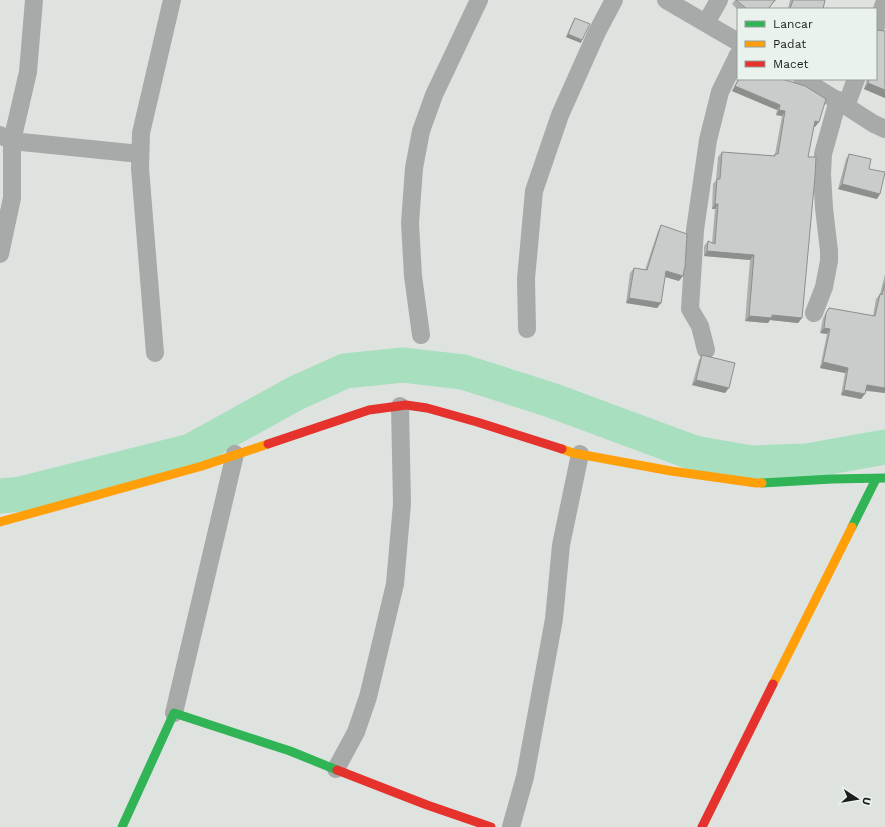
<svg xmlns="http://www.w3.org/2000/svg" width="885" height="827" viewBox="0 0 885 827" font-family="'Work Sans',sans-serif">
	<style>
		.lines { fill: none; stroke-linecap: round; stroke-linejoin: round }
		.river { stroke: #a7dfbf; stroke-width: 35 }
		.street { stroke: #a7aaa9; stroke-width: 18 }
		.fast { stroke: #30b455; stroke-width: 9 }
		.slow { stroke: #ff9f0a; stroke-width: 9 }
		.jam { stroke: #e5322d; stroke-width: 9 }
		.wall { fill: #adafae }
		.shaded-wall { fill: #8d8f8d }
		.building { fill: #c9ccca; stroke: #8d8f8d }
	</style>
	<rect width="100%" height="100%" fill="#dee3e0"/>
	<g class="lines">
		<!-- river -->
		<path class="river" d="M0,496l21,-2 170,-43 105,-58 49,-22 58,-6 60,7 88,28 143,53 57,10 56,-2 78,-14"/>
		<!-- street -->
		<g class="street">
			<path d="M34,0l-6,72 -16,69 128,13"/>
			<path d="M666,0l72,42"/>
			<path d="M706,23l13,-23"/>
			<path d="M876,26l9,-25"/>
			<path d="M802,79l44,27"/>
			<path d="M856,79l-10,27 28,18 11,5"/>
			<path d="M0,135l12,6v57l-12,56"/>
			<path d="M814,313l10,-26 5,-26v-10l-5,-43 -2,-34 1,-20 15,-54"/>
			<path d="M527,329l-1,-50 8,-88 26,-76 37,-83 17,-32"/>
			<path d="M421,335l-8,-59 -3,-53 4,-55 7,-37 13,-36 45,-95"/>
			<path d="M706,350l-6,-24 -10,-17 5,-79 13,-90 12,-48 18,-37"/>
			<path d="M155,353l-15,-185 1,-35 31,-133"/>
			<path d="M174,713l61,-259"/>
			<path d="M336,769l20,-37 12,-35 27,-113 7,-80 -2,-98"/>
			<path d="M511,827l14,-50 29,-158 7,-74 19,-91"/>
		</g>
		<!-- fast -->
		<g class="fast">
			<path d="M762,483l70,-4 53,-1"/>
			<path d="M852,527l24,-48"/>
			<path d="M122,827l52,-114 116,38 47,19"/>
		</g>
		<!-- slow -->
		<g class="slow">
			<path d="M562,449l11,4 98,18 85,12h6"/>
			<path d="M0,522l202,-56 66,-22"/>
			<path d="M773,684l79,-157"/>
		</g>
		<!-- jam -->
		<g class="jam">
			<path d="M268,444l101,-34 37,-5 21,3 50,14 85,27"/>
			<path d="M337,770l90,35 64,22"/>
			<path d="M702,827l71,-143"/>
		</g>
	</g>
	<!-- wall -->
	<g class="wall">
		<path d="M735,0h41l-8,9h-30v1l-6,-6z"/>
		<path d="M790,0h35l-2,9h-35z"/>
		<path d="M575,18l6,25 -15,-6 7,-16z"/>
		<path d="M877,30l8,1v-1v68l-21,-9 3,-10h9z"/>
		<path d="M738,79h44l33,48 -1,-1 -6,31 -6,161 -4,5 -28,-3 -2,3 -23,-2 5,-61 -46,-4v-10l4,-5 4,2 3,-34h-3l1,-25 3,-4 2,-23 4,-5 51,4 2,-2 7,-38 -6,-1 1,-5 -45,-19z"/>
		<path d="M849,154l20,15 8,30 -39,-10 8,-30z"/>
		<path d="M661,225l18,56 -14,-4 -4,26 -4,5 -31,-5 4,-30 4,-5 11,2 13,-39z"/>
		<path d="M885,274v119l-19,-2 -5,8 -20,-4 4,-22 -25,-5 7,-34 -7,-1 3,-15 6,-10 44,8 3,-17 4,-5z"/>
		<path d="M702,355l23,38 -33,-8 7,-25z"/>
	</g>
	<!-- shaded-wall -->
	<g class="shaded-wall">
		<path d="M568,34l14,6 -1,3 -15,-6z"/>
		<path d="M868,83l17,7v8l-21,-9z"/>
		<path d="M735,86l45,19 -3,5 -45,-19z"/>
		<path d="M779,110l6,1 -3,5 -6,-1z"/>
		<path d="M815,121l4,1 -4,5 -3,-1z"/>
		<path d="M842,184l38,10 -3,5 -39,-10z"/>
		<path d="M715,204h3l-3,5h-3z"/>
		<path d="M707,251l47,4 -4,5 -46,-4z"/>
		<path d="M666,271l17,5 -4,5 -17,-5z"/>
		<path d="M629,298l32,5 -4,5 -31,-5z"/>
		<path d="M772,315l30,3 -4,5 -28,-3 -2,3 -23,-2 4,-5z"/>
		<path d="M824,328l6,1 -3,5 -7,-1z"/>
		<path d="M823,362l25,6 -3,5 -25,-5z"/>
		<path d="M696,380l33,8 -4,5 -33,-8z"/>
		<path d="M867,385l18,3v5l-22,-3z"/>
		<path d="M844,390l21,4 -4,5 -20,-4z"/>
	</g>
	<!-- building -->
	<g class="building">
		<path d="M736,0h39l-7,9h-21z"/>
		<path d="M793,0h32l-2,9h-33z"/>
		<path d="M575,18l15,6 -8,16 -14,-6z"/>
		<path d="M876,30l9,1v59l-17,-7 1,-4h7z"/>
		<path d="M739,79h43l23,7 21,13 -7,23 -4,-1 -7,36h8l-1,19 -13,142 -30,-3v3l-23,-2 5,-61 -47,-4 1,-10 7,3 3,-40h-3l2,-25h3l2,-27 53,4v-2h3l7,-43 -6,-1 1,-5 -45,-19z"/>
		<path d="M849,154l22,5 -2,10 16,3 -5,22 -38,-10z"/>
		<path d="M661,225l26,9 -2,33 -2,9 -17,-5 -5,32 -32,-5 5,-30 13,2z"/>
		<path d="M885,283v105l-18,-3 -2,9 -21,-4 4,-22 -25,-6 7,-33 -6,-1 2,-15 3,-5 46,8 5,-22 2,1z"/>
		<path d="M702,355l33,8 -6,25 -33,-8z"/>
	</g>
	<!-- legend -->
	<rect x="737" y="8" width="140" height="72" fill="#eaf2ed" stroke="#979d99"/>
	<rect x="745" y="21" width="20" height="6" fill="#30b455" stroke="#979d99"/>
	<text x="773" y="28" font-size="12" fill="#1b1e1c">Lancar</text>
	<rect x="745" y="41" width="20" height="6" fill="#ff9f0a" stroke="#979d99"/>
	<text x="773" y="48" font-size="12" fill="#1b1e1c">Padat</text>
	<rect x="745" y="61" width="20" height="6" fill="#e5322d" stroke="#979d99"/>
	<text x="773" y="68" font-size="12" fill="#1b1e1c">Macet</text>
	<!-- north arrow -->
	<g transform="translate(857 799) rotate(102)" stroke="#eaf2ed" stroke-width="3" paint-order="stroke">
	<path d="M0-3L7 15L0 10L-7 15Z" fill="#1b1e1c"/>
	<text y="-6" font-size="11" font-weight="bold" text-anchor="middle" fill="#1b1e1c">U</text>
	</g>
</svg>
